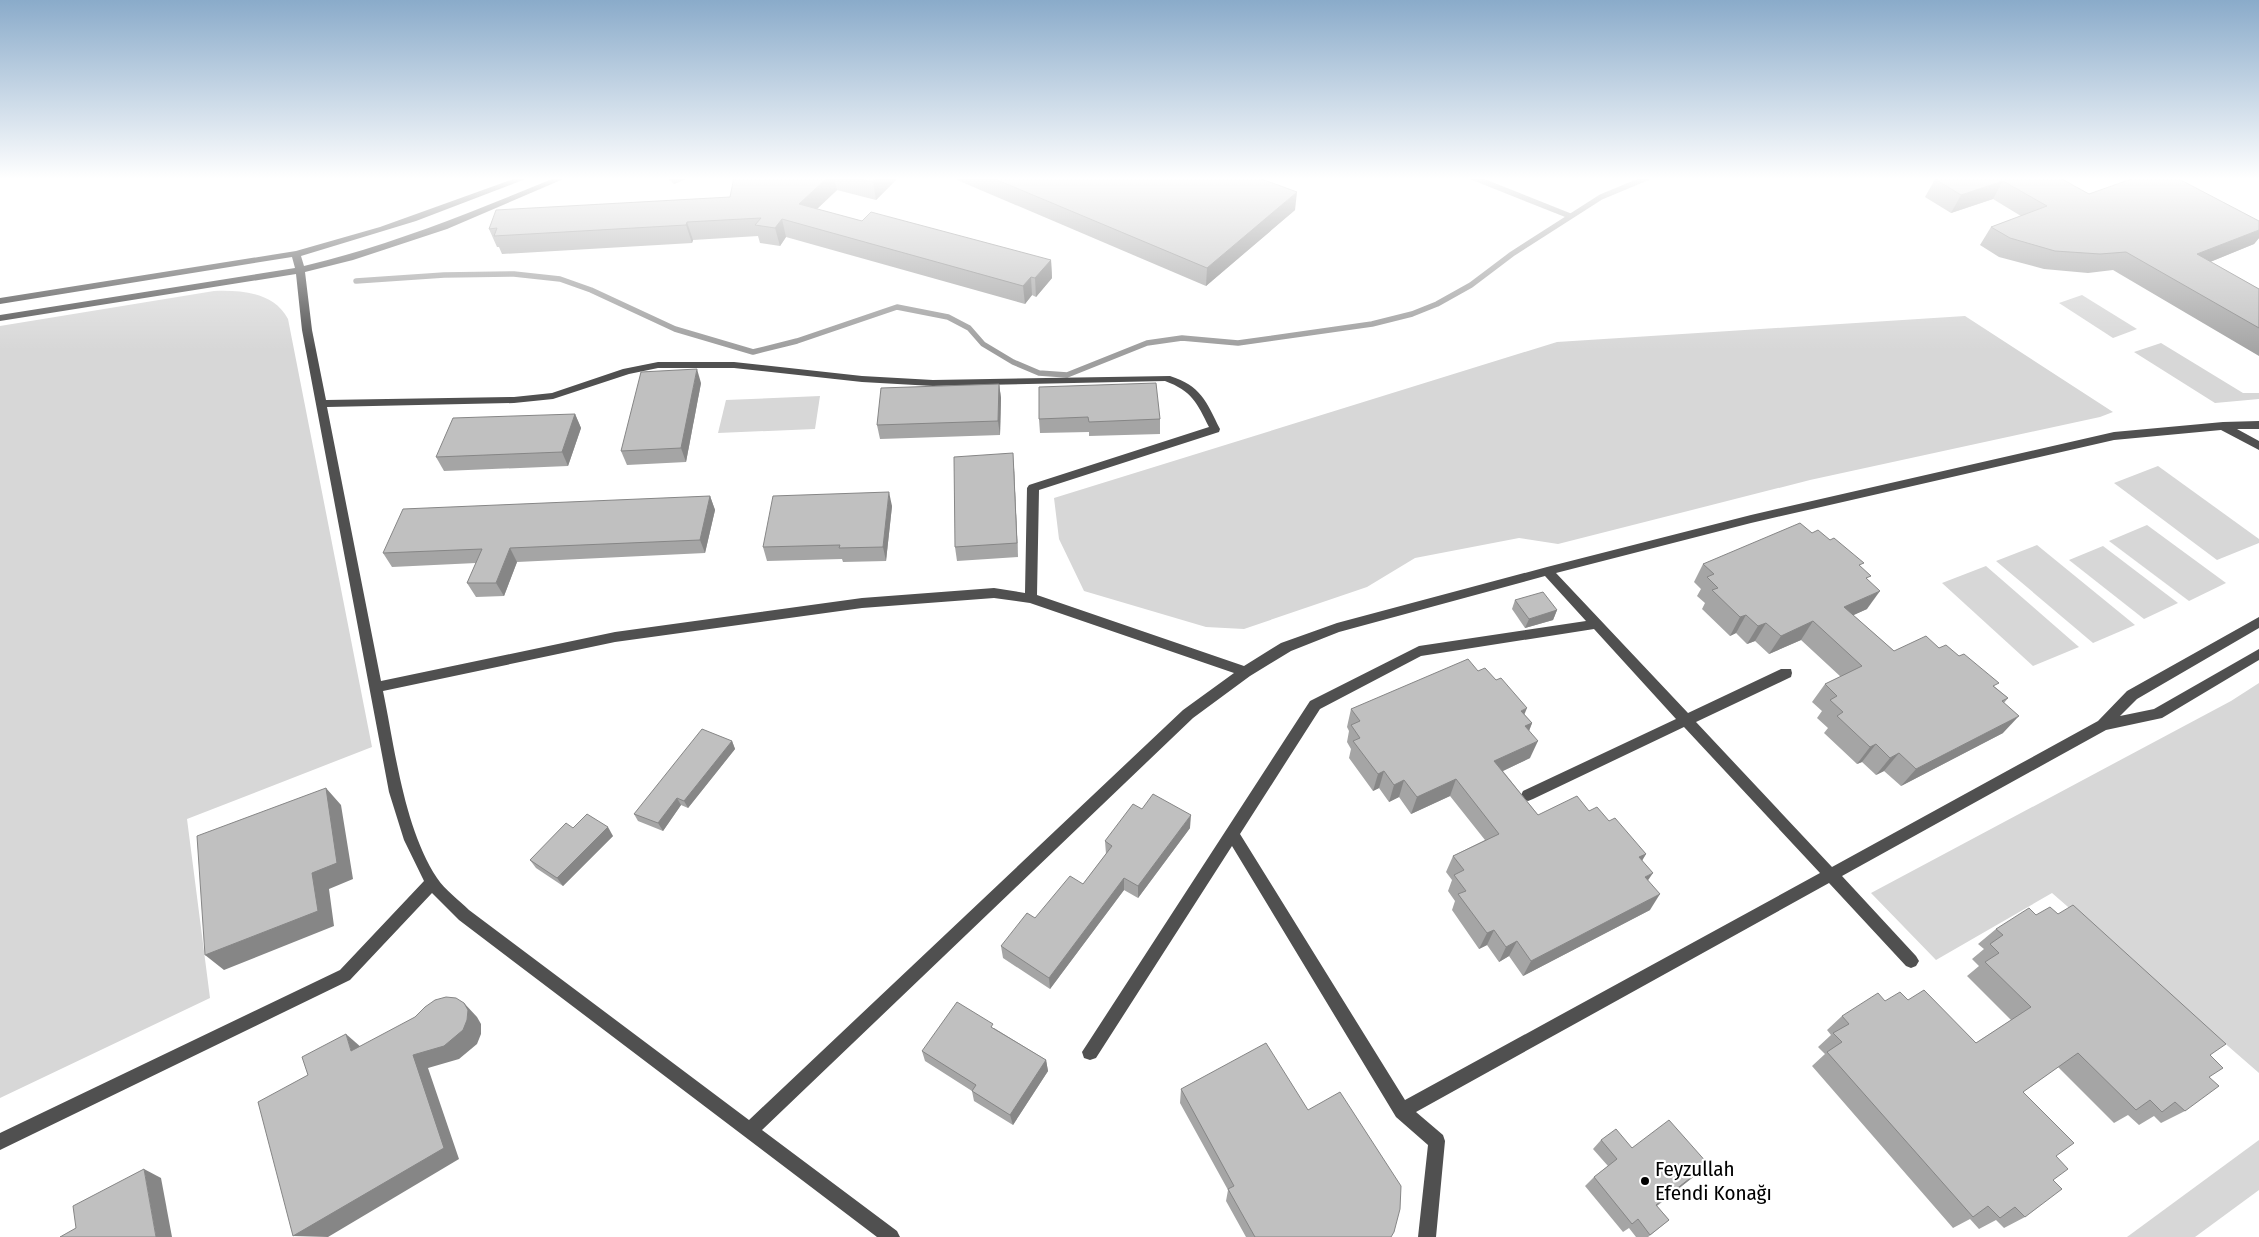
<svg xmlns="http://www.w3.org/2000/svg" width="2259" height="1237" viewBox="0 0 2259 1237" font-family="'Fira Sans Condensed',sans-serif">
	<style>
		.green { fill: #d7d7d7 }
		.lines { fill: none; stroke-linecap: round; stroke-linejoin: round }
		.stream { stroke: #9e9e9e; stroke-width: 5.5 }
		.minor { fill: #505050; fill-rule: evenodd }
		.wall { fill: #a5a5a5 }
		.shaded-wall { fill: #868686 }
		.building { fill: #c0c0c0; stroke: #868686 }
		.poi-dot { fill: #000; stroke: #fff; stroke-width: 2 }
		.labels { text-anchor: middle; stroke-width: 4.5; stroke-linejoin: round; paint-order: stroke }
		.near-poi-label { font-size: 21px; fill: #000; stroke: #fff; text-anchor: start }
	</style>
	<rect width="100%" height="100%" fill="#fff"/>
	<!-- green -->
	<g class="green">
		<path d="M214,291c27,-1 60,1 74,28l84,428 -185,72 23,179 -210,100v-772z"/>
		<path d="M2082,295l55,34 -24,9 -54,-35z"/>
		<path d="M1965,316l148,96 -13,5 -290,63 -252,64 -39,-6 -104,20 -48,29 -123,42 -38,-2 -122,-36 -25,-52 -5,-41 503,-156z"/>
		<path d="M2161,343l82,50h16v6l-44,4 -81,-51z"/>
		<path d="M820,396l-5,33 -97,4 8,-33z"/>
		<path d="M2158,466l101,73v4l-42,17 -103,-77z"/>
		<path d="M2147,525l79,58 -37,18 -80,-60z"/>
		<path d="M2037,545l98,80 -42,18 -97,-82z"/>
		<path d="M2103,546l75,57 -34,16 -75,-59z"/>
		<path d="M1986,566l93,81 -46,19 -91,-83z"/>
		<path d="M2259,683v390l-207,-180 -116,67 -65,-67 360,-192z"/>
		<path d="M2259,1140v50l-64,47h-68z"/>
	</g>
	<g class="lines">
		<!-- stream -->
		<g class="stream">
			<path d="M1472,177l98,39"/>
			<path d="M356,281l88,-6 70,-1 46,5 31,11 84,39 78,23 44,-11 100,-34 51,10 21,11 14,16 30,18 26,11 28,2 80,-32 35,-5 56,5 134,-19 40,-10 25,-10 34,-19 41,-31 89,-57 48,-20"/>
		</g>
		<!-- minor -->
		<path class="minor" d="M519,177h12l-115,44 -115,35 3,10c88,-21 170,-55 253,-89h11l-121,52 -94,31 -48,12 7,58 14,70 188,-3 38,-4 71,-24 35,-7h76l128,14 71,4 237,-4c31,10 36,25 50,53l-1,3 -180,58 -2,105 207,71 37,-23 56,-20 210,-56 204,-52 363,-83 109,-10 36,-1v8h-22l22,12v9l-38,-20 -107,10 -363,83 -195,50 132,140 93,-44h10l1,4 -1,4 -95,45 136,145 266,-146 29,-30 132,-74v11l-122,71 -17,17 34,-7 105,-60v11l-97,58 -56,12 -264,146 74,80 3,5 -3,5 -5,2 -5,-2 -77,-83 -413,229 27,23 2,6 -9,96h-18l10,-92 -32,-28 -164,-271 -136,212 -6,2 -6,-2 -2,-6 228,-351 109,-55 167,-25 -41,-45 -206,56 -48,19 -41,25 -57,42 -431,412 135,101 3,6h-23l-418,-317 -27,-27 -82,87 -350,170v-17l340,-163 84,-89 -20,-41 -15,-48 -87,-462 -6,-56 -296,47v-6l295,-47 -3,-11 -292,47v-6l296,-47 84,-24zM658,368h76l128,14 71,4 232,-5c27,10 32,22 44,46l-180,58 -2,3 -2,105 -31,-5 -132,10 -247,34 -234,49 -54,-274 187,-4 39,-4 76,-25zM994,598l36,5 204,70 -51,37 -434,410 -280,-210c-10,-10 -24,-20 -32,-32 -33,-50 -42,-129 -54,-187l232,-49 247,-34zM1594,629l82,90 -153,72 -2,4 2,4 5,2 5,-2 151,-72 136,146 -415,227 -165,-266 80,-125 101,-53z"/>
	</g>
	<!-- wall -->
	<g class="wall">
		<path d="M665,177h26l-17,7z"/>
		<path d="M734,177h165l-23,23 -39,-10 -20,19 45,12 189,39 1,18 -16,19 -4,-2 -7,9 -239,-67 -6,9 -20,-3 -2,-7 -65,4 -1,3 -190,11 -3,-7h-2l-8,-18 241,-32z"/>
		<path d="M950,177h306l39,33 -89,76z"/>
		<path d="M2058,177l31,17 170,27v17l-5,6 -44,18 49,27v67l-146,-86 -25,3 -44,-4 -45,-12 -19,-12 11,-18 30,-11 -28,-17 -42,14 -26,-16 10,-18z"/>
		<path d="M701,383l-15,79 -59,3 -6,-14z"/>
		<path d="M999,384l2,14 -1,37 -120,4 -3,-14z"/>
		<path d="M1039,387l121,32v15l-71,2v-4l-49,1 -1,-14z"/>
		<path d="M575,414l6,14 -13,38 -124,5 -8,-14z"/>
		<path d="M1014,468l4,89 -61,4 -2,-14z"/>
		<path d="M710,496l5,14 -10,43 -188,9 -13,34 -28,1 -9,-14 9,-20 -84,4 -9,-14z"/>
		<path d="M892,506l-6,55 -43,1 -1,-3 -75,2 -4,-14z"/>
		<path d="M1812,533l49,34 7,14 -1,28 -14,6 41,36 45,-3 56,39 13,11 -4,5 -1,30 -102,53 -17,-15 -8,4 -14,-13 -5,2 -33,-31 4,-5 -11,-10 5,-7 -10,-9 13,-18 16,-7 -40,-37 -32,14 -14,-13 -8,3 -11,-11 -6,3 -28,-27 3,-6 -8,-7 4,-7 -7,-7 9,-18z"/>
		<path d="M1515,600l42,10 -4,10 -28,8 -13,-19z"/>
		<path d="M1478,671l46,43 8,9 -3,8 1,27 -27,13 35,44 51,-4 20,10 37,33 -4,6 6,20 2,30 -127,66 -14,-20 -10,6 -12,-17 -8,4 -27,-39 3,-9 -7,-10 4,-11 -6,-8 7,-16 32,-16 -35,-44 -39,18 -12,-17 -10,5 -10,-14 -6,3 -24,-33 2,-9 -4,-7 2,-11 -2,-4 4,-18z"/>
		<path d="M732,741l3,8 -47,59 -7,-3 -18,26 -25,-10 -4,-7z"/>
		<path d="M1142,809l48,19 -52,70 -14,-8 -74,99 -47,-31 -2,-12 34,-28 48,-34 23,-30 -1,-13z"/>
		<path d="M573,828l40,8 -50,50 -27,-18 -6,-8z"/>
		<path d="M2036,915l174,140 -1,22 -24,34 -24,12 -7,-7 -15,9 -11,-10 -14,8 -56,-56 -35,25 33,64 -3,24 -28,37 -21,11 -8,-8 -17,9 -9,-10 -17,9 -141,-162 13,-12 -7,-7 13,-12 -4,-5 15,-14 43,-15 23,-1 68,43 35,-23 -44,-44 12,-10 -7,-7 12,-10 -6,-5 18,-15z"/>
		<path d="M994,1028l52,32 2,11 -35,54 -39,-24 -2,-10 -47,-30 -3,-10z"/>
		<path d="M1181,1089l127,21 83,127h-145l-20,-36 2,-11 -48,-87z"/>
		<path d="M1601,1140l31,8 76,16 -11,10 -40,32 12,14 -21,17h-12l-7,-9 -6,4 -38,-46 9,-9 14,-11 -15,-17z"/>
	</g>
	<!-- shaded-wall -->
	<g class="shaded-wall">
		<path d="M672,177h19l-17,7z"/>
		<path d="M828,177h6l3,13 -34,32 -4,-18z"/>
		<path d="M878,177h21l-23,23 -3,-18z"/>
		<path d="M2003,181l-10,18 -42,14 10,-18z"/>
		<path d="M1297,192l-2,18 -89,76 1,-18z"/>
		<path d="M782,219l4,18 -6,9 -5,-18z"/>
		<path d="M687,222l6,18 -1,3 -6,-18z"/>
		<path d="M2259,230v8l-5,6 -71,29 14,-19z"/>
		<path d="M1051,260l1,18 -16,19 -1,-19z"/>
		<path d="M1031,277l1,18 -7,9 -2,-18z"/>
		<path d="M697,369l4,14 -15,79 -5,-14z"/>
		<path d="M999,384l2,14 -1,37 -2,-14z"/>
		<path d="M575,414l6,14 -13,38 -6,-14z"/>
		<path d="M1013,453l1,15 4,89 -1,-14z"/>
		<path d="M889,492l3,14 -6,55 -3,-14z"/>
		<path d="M710,496l5,14 -10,43 -5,-13z"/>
		<path d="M510,548l7,14 -13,34 -8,-13z"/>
		<path d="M1880,591l-13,18 -35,16 12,-18z"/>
		<path d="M1557,610l-4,10 -28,8 4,-9z"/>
		<path d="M1746,615l-10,18 -6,3 10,-19z"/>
		<path d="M1813,621l-12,19 -32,14 12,-18z"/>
		<path d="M1766,623l-11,18 -8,3 11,-18z"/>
		<path d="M1527,708l-7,17 1,-14z"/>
		<path d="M2019,716l-16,17 -102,53 15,-17z"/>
		<path d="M1532,723l-7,18v-15z"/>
		<path d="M732,741l3,8 -47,59 -4,-7z"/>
		<path d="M1538,741l-8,17 -42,20 6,-17z"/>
		<path d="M1876,744l-14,18 -5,2 13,-17z"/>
		<path d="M1899,753l-15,18 -8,4 14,-17z"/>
		<path d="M1384,771l-5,17 -6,3 5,-17z"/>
		<path d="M1456,779l-6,17 -39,18 6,-17z"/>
		<path d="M1404,780l-5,17 -10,5 5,-17z"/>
		<path d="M326,788l15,17 12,74 -24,10 5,37 -110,44 -19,-15 107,-82z"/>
		<path d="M677,798l4,7 -18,26 -5,-8z"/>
		<path d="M1191,815l-1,13 -52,70v-12z"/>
		<path d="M608,827l5,9 -50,50 -6,-8z"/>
		<path d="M1646,854l-10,17 3,-14z"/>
		<path d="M1653,873l-11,16 3,-12z"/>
		<path d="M1124,878v12l-74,99 -1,-11z"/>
		<path d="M1660,894l-10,16 -127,66 8,-15z"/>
		<path d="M1494,930l-7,15 -8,4 8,-16z"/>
		<path d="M1517,941l-8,15 -10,6 7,-15z"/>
		<path d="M464,1003l13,14 4,7v10l-4,10 -18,15 -31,9 31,91 -131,78 -35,-1 120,-181z"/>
		<path d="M346,1034l16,14 -11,3z"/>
		<path d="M1046,1060l2,11 -35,54 -3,-10z"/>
		<path d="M1708,1164l-11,10 -50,39 9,-8z"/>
		<path d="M144,1169l17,9 11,59h-16z"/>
	</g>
	<!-- building -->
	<g class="building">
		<path d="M734,177h94l-29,27 63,17 9,-9 180,48 -16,18 -4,-1 -8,9 -241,-67 -7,9 -20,-3 6,-7 -74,4 -1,3 -192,11 3,-8 -8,1 7,-19 234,-13z"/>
		<path d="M850,177h28l-5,5z"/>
		<path d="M990,177h266l41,15 -90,76z"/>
		<path d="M1941,177h117l31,17 48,-17h38l84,44v9l-62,24 62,35v39l-133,-76 -26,2 -45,-3 -45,-13 -19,-11 56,-21 -44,-25 -42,14 -26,-16z"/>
		<path d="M697,369l-16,79 -60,3 20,-79z"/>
		<path d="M1156,383l4,36 -71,3 -1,-5 -49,2v-32z"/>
		<path d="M999,384l-1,37 -121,4 4,-37z"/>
		<path d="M575,414l-13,38 -126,5 17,-39z"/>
		<path d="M1013,453l4,90 -62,4 -1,-90z"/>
		<path d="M889,492l-6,55 -44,1 1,-3 -77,2 10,-51z"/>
		<path d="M710,496l-10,44 -190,8 -14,35h-29l15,-34 -99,4 20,-44z"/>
		<path d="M1800,523l12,10 6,-3 12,10 4,-2 30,25 -5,2 12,11 -5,2 14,13 -36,16 50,44 32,-15 13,12 7,-3 13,11 5,-2 35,29 -6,3 15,12 -6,3 17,15 -103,53 -17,-16 -9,5 -14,-14 -6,3 -33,-31 6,-4 -13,-12 7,-4 -12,-12 37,-18 -49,-45 -32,15 -15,-13 -8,3 -12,-11 -6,2 -28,-27 6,-2 -11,-11 7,-3 -11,-10z"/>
		<path d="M1543,592l14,18 -28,9 -14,-19z"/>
		<path d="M1468,659l10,12 7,-3 11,12 5,-2 26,30 -6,3 11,12 -7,3 13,15 -44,20 44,54 39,-19 12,15 8,-4 12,14 6,-3 31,36 -7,3 14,16 -8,4 15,17 -129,67 -14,-20 -11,6 -12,-17 -7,3 -29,-39 8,-3 -12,-16 10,-5 -11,-14 46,-22 -43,-55 -39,18 -13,-17 -10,5 -10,-14 -6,3 -25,-33 7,-3 -9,-13 9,-4 -9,-12z"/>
		<path d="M702,729l30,12 -48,60 -7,-3 -19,25 -24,-9z"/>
		<path d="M326,788l11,75 -25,10 6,38 -113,44 -8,-119z"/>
		<path d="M1153,794l38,21 -53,71 -14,-8 -75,100 -48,-32 26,-33 8,5 35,-42 13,8 29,-38 -7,-5 28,-37 9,5z"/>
		<path d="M587,814l21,13 -51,51 -27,-18 36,-37 7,5z"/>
		<path d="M2073,905l153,139 -16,11 13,13 -14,9 10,9 -34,25 -10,-9 -13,10 -12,-12 -14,10 -58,-57 -55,39 51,51 -18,13 12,13 -15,11 9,9 -37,28 -10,-10 -15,11 -12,-12 -15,11 -146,-165 15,-10 -9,-9 16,-9 -7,-8 36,-23 7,8 15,-9 8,8 16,-10 52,53 55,-36 -46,-45 14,-9 -9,-9 13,-9 -7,-6 33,-21 7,7 14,-8 8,7z"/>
		<path d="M446,997l10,1 8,5 4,7 -1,10 -4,10 -19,16 -31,9 31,93 -151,88 -35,-134 50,-27 -6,-18 44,-23 5,17 64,-34 10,-10 10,-7z"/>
		<path d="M957,1002l36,22 -2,3 55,33 -36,55 -38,-24 4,-6 -54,-34z"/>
		<path d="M1266,1043l42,67 32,-18 61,94 -1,23 -6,23 -3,5h-136l-27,-48 6,-3 -53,-97z"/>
		<path d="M1669,1120l39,44 -52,41 13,15 -19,15 -12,-16 -6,5 -38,-47 23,-18 -16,-19 15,-11 16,19z"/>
		<path d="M144,1169l12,68h-96l16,-9 -3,-22z"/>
	</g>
	<!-- sky -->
	<linearGradient id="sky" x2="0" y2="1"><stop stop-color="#8aabca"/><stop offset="0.51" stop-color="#fff"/><stop offset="1" stop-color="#fff" stop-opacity="0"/></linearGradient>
	<rect width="2259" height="350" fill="url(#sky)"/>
	<!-- markers -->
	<circle class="poi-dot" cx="1645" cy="1181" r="5"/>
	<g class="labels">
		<!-- near-poi labels -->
		<g class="near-poi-label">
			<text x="1655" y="1176">Feyzullah<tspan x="1655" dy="24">Efendi Konağı</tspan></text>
		</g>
	</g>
</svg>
